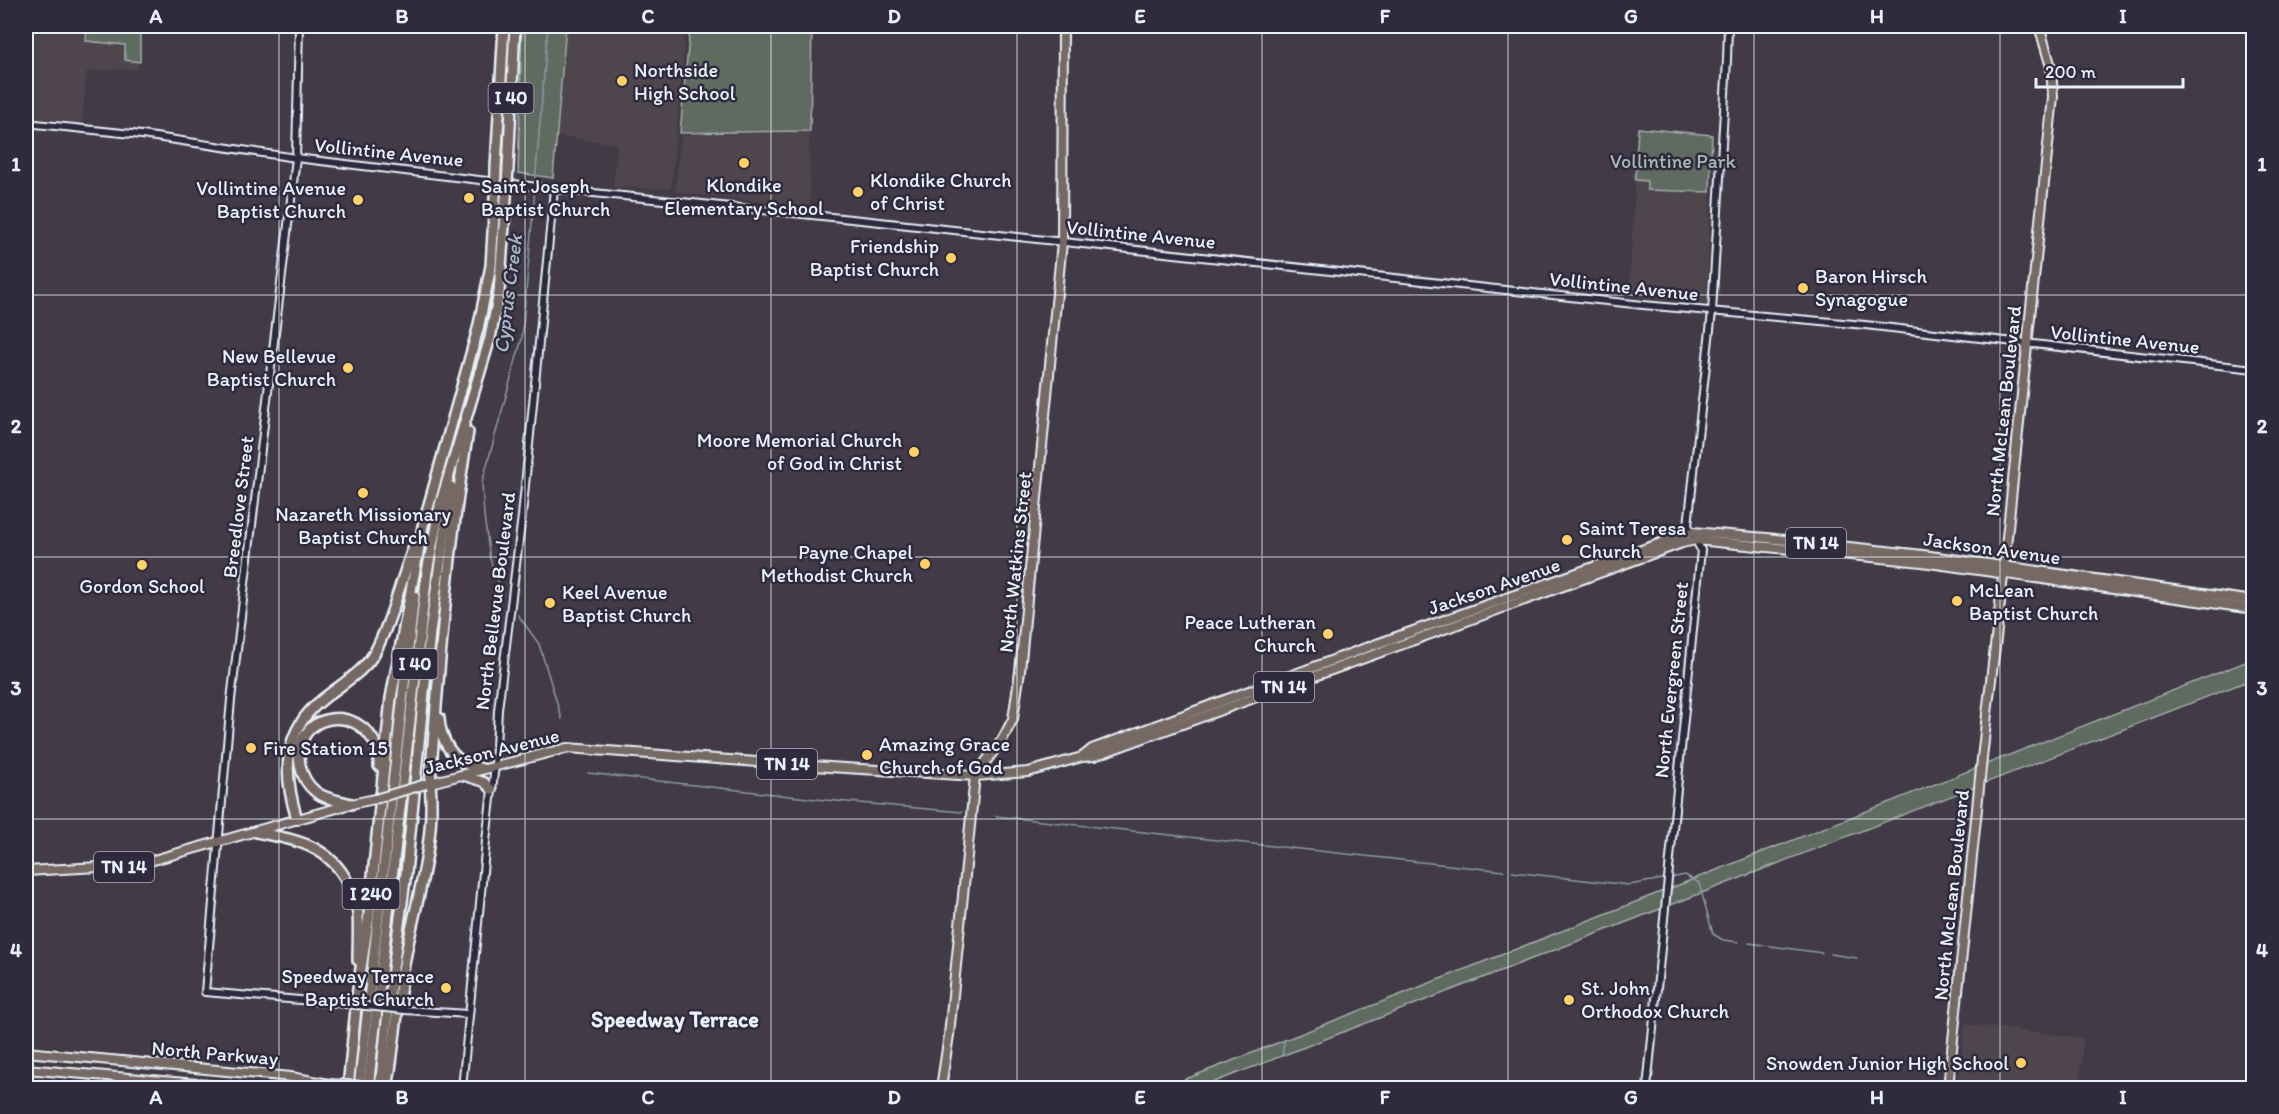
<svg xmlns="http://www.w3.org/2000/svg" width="2279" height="1114" viewBox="0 0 2279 1114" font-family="Itim,sans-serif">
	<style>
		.built { fill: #50454d }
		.green { fill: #5e6b60; stroke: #a3aeac; stroke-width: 1.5 }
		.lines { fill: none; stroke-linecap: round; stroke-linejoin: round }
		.stream { stroke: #8a9ba9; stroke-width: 1.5 }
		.minor-casing { stroke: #e8f1f8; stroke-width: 10 }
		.major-casing { stroke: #e8f1f8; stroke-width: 12 }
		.highway-casing { stroke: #e8f1f8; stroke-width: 14 }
		.minor { stroke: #2f2a3d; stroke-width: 6 }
		.major { stroke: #766964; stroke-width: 8 }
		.highway { stroke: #766964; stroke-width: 9 }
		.minor-bridge-casing { stroke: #e8f1f8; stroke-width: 10; stroke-linecap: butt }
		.major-bridge-casing { stroke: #e8f1f8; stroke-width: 12; stroke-linecap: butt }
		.highway-bridge-casing { stroke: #e8f1f8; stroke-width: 14; stroke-linecap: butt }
		.minor-bridge { stroke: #2f2a3d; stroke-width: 6 }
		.major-bridge { stroke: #766964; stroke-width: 8 }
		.highway-bridge { stroke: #766964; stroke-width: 9 }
		.grid { fill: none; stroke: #e8f1f8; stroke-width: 1.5; stroke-opacity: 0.55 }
		.poi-dot { fill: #ffd166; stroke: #2f2a3d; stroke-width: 2 }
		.labels { text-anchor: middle; stroke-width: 5; stroke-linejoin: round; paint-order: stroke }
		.shield { fill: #2f2a3d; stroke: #b0b5c0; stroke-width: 1.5 }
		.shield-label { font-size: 18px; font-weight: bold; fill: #e8f1f8 }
		.poi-label { font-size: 20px; fill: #e8f1f8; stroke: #2f2a3d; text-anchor: start }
		.street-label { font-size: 20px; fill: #e8f1f8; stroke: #2f2a3d }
		.park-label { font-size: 20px; fill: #aab5b4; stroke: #2f2a3d }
		.water-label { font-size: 21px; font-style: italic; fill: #a9b8c4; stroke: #2f2a3d }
		.quarter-label { font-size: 22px; font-weight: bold; fill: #e8f1f8; stroke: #2f2a3d }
		.neatline { fill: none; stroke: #e8f1f8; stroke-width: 2 }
		.grid-label { font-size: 20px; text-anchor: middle; font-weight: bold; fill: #e8f1f8 }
	</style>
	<rect width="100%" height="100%" fill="#423a46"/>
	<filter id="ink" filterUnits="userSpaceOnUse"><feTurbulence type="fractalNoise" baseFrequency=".0167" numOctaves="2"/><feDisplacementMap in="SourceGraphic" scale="12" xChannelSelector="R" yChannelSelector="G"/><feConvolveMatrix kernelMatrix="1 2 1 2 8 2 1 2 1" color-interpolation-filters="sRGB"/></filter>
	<g filter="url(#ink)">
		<!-- built -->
		<g class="built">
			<path d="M26,26h114l-2,43 -51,2 -5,52 -56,-6z"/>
			<path d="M566,26h120l-15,163 -58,-2 4,-43 -59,-8z"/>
			<path d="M1638,128l74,7 -5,169 -78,-9z"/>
			<path d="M809,132l1,75 -135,-15 6,-57z"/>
			<path d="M1965,1024l118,14 -3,50h-122z"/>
		</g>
		<!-- green -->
		<g class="green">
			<path d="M87,26h53v36l-15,-2v-15l-39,-4z"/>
			<path d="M522,26h44l-13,152 -35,-5z"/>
			<path d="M690,26l122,1 -2,104 -130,2z"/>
			<path d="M1638,128l74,7 -2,57 -63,-2v-9l-12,-1z"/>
			<path d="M2253,659v20l-1054,409h-36z"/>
		</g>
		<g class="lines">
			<!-- stream -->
			<g class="stream">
				<path d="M535,183l13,-157"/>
				<path d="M503,595l-13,-36 -6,-43 -2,-33 40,-145 13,-150"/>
				<path d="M518,615l21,29 23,75"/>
				<path d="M588,773l237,27 137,12"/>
				<path d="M996,816l508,55"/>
				<path d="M1512,872l117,13 34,-6"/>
				<path d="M1671,878l14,-3 14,8 14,51 10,6 15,2"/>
				<path d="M1749,943l73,10"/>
				<path d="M1830,954l27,4"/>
				<path d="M1282,1056l2,-14"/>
			</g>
			<!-- minor casing -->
			<g class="minor-casing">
				<g id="minor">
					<path d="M299,26l-3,132 -65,542 -26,292 142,12"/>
					<path d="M26,123l116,12 154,23 258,31 317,32 772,84 222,20 389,44"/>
					<path d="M405,1010l63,4"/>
					<path d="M462,1088l24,-247 9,-76 3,-55 24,-194 32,-327"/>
					<path d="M1647,1088l54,-538 -13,-25 24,-213 15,-252 1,-34"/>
				</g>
			</g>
			<!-- major casing -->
			<g class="major-casing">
				<g id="major">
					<path d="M1082,757l10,-8 279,-103 321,-114 75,6 156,17 331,46"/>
					<path d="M461,775l23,7 8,8"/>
					<path d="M426,784l141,-36 246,18 162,10 53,-4 54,-15 12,-1 588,-213 14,-3 226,22 332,47"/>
					<path d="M26,871l110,-6 215,-61 24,-5"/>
					<path d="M26,1052l265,25 38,7"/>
					<path d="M26,1069l217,19"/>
					<path d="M941,1088l8,-53 26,-259 27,-36 11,-21 7,-48 42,-429 1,-216"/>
					<path d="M1948,1088l29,-279c7,-81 19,-162 27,-243 15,-156 33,-312 49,-469l-2,-30 -12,-41"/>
				</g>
			</g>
			<!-- highway casing -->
			<g class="highway-casing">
				<g id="highway">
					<path d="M496,167l8,-141"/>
					<path d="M508,168l7,-142"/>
					<path d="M439,718c1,17 9,36 25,45 5,3 12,4 18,6"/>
					<path d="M351,804c-10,-3 -27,-5 -35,-12 -9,-7 -14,-17 -16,-27 -9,-52 59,-64 77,-17 2,5 2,13 2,18"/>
					<path d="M297,819c-14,-45 -15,-88 26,-120 18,-15 42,-27 53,-49 17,-32 24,-69 38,-103"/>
					<path d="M256,832c39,8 72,12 92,51 5,9 9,20 10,31 1,15 0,31 0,46"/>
					<path d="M348,1088l10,-100 11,-73 22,-217 32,-172 55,-197 13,-63 4,-68"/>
					<path d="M359,1088l55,-492"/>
					<path d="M368,1088l59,-516 13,-67 50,-167 9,-45 7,-94"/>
					<path d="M380,1088l10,-97 16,-118 24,-241 21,-145"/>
					<path d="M386,1088l3,-11c6,-39 9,-79 16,-118 11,-59 31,-116 25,-176 9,-118 18,-235 38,-351"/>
				</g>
			</g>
			<!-- minor -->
			<use href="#minor" class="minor"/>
			<!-- major -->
			<use href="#major" class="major"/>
			<!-- highway -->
			<use href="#highway" class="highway"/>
			<!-- minor-bridge casing -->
			<g class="minor-bridge-casing">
				<path id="minor-bridge" d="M347,1004l58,6"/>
			</g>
			<!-- major-bridge casing -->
			<g class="major-bridge-casing">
				<g id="major-bridge">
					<path d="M375,799l51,-15"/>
					<path d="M329,1084l69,4"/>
				</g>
			</g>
			<!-- highway-bridge casing -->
			<g class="highway-bridge-casing">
				<g id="highway-bridge">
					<path d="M495,198l1,-31"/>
					<path d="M506,199l2,-31"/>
				</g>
			</g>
			<!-- minor-bridge -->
			<use href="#minor-bridge" class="minor-bridge"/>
			<!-- major-bridge -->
			<use href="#major-bridge" class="major-bridge"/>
			<!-- highway-bridge -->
			<use href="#highway-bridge" class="highway-bridge"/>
		</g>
	</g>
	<!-- grid -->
	<path class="grid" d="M279,26v1062M525,26v1062M771,26v1062M1017,26v1062M1262,26v1062M1508,26v1062M1754,26v1062M2000,26v1062M26,295h2228M26,557h2228M26,819h2228"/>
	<!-- markers -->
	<g class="poi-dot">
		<circle cx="622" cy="81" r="6"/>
		<circle cx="744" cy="163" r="6"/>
		<circle cx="858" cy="192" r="6"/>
		<circle cx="469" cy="198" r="6"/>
		<circle cx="358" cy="200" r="6"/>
		<circle cx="951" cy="258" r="6"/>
		<circle cx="1803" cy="288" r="6"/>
		<circle cx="348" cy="368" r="6"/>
		<circle cx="914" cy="452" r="6"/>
		<circle cx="363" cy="493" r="6"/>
		<circle cx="1567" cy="540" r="6"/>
		<circle cx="925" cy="564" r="6"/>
		<circle cx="142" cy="565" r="6"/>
		<circle cx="1957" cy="601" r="6"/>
		<circle cx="550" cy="603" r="6"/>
		<circle cx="1328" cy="634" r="6"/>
		<circle cx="251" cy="748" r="6"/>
		<circle cx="867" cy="755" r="6"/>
		<circle cx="446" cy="988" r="6"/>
		<circle cx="1569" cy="1000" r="6"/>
		<circle cx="2021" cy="1063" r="6"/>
	</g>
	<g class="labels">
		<!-- shield labels -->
		<g class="shield">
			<rect x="488.5" y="83" width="45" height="30" rx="4.5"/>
			<rect x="1786" y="528" width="60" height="30" rx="4.5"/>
			<rect x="392.5" y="649" width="45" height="30" rx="4.5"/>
			<rect x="1254" y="672" width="60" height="30" rx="4.5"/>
			<rect x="757" y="749" width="60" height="30" rx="4.5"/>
			<rect x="94" y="852" width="60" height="30" rx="4.5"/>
			<rect x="342.5" y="879" width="57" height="30" rx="4.5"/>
		</g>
		<g class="shield-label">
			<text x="511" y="104">I 40</text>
			<text x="1816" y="549">TN 14</text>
			<text x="415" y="670">I 40</text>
			<text x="1284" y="693">TN 14</text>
			<text x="787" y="770">TN 14</text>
			<text x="124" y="873">TN 14</text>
			<text x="371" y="900">I 240</text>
		</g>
		<!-- poi labels -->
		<g class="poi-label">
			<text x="634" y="77">Northside<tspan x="634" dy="23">High School</tspan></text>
			<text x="870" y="187">Klondike Church<tspan x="870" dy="23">of Christ</tspan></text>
			<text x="744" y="192" text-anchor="middle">Klondike<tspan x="744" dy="23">Elementary School</tspan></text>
			<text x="481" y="193">Saint Joseph<tspan x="481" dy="23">Baptist Church</tspan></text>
			<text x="346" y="195" text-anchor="end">Vollintine Avenue<tspan x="346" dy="23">Baptist Church</tspan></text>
			<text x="939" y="253" text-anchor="end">Friendship<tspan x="939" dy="23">Baptist Church</tspan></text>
			<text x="1815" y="283">Baron Hirsch<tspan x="1815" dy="23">Synagogue</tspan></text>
			<text x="336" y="363" text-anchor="end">New Bellevue<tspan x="336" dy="23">Baptist Church</tspan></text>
			<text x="902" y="447" text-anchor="end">Moore Memorial Church<tspan x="902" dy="23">of God in Christ</tspan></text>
			<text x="363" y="521" text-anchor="middle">Nazareth Missionary<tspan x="363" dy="23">Baptist Church</tspan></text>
			<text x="1579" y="535">Saint Teresa<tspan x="1579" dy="23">Church</tspan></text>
			<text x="913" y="559" text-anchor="end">Payne Chapel<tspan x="913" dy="23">Methodist Church</tspan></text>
			<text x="142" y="593" text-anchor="middle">Gordon School</text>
			<text x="1969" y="597">McLean<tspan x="1969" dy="23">Baptist Church</tspan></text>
			<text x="562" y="599">Keel Avenue<tspan x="562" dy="23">Baptist Church</tspan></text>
			<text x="1316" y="629" text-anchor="end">Peace Lutheran<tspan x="1316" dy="23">Church</tspan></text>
			<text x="879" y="751">Amazing Grace<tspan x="879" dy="23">Church of God</tspan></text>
			<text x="263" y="755">Fire Station 15</text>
			<text x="434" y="983" text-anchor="end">Speedway Terrace<tspan x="434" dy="23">Baptist Church</tspan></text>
			<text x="1581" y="995">St. John<tspan x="1581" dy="23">Orthodox Church</tspan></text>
			<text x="2009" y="1070" text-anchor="end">Snowden Junior High School</text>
		</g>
		<!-- street labels -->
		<g class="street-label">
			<text transform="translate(389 152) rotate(6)" y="7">Vollintine Avenue</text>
			<text transform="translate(1141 234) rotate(6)" y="7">Vollintine Avenue</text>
			<text transform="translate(1624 286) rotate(6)" y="7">Vollintine Avenue</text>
			<text transform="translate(2125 339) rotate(6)" y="7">Vollintine Avenue</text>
			<text transform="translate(2003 411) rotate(-84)" y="7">North McLean Boulevard</text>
			<text transform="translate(238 507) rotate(-83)" y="7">Breedlove Street</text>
			<text transform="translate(1992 548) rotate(8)" y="7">Jackson Avenue</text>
			<text transform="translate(1015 562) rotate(-84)" y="7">North Watkins Street</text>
			<text transform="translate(1494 586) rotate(-19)" y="7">Jackson Avenue</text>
			<text transform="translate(495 601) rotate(-83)" y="7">North Bellevue Boulevard</text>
			<text transform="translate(1671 680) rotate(-84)" y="7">North Evergreen Street</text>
			<text transform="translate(492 751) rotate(-14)" y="7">Jackson Avenue</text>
			<text transform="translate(1951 895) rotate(-84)" y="7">North McLean Boulevard</text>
			<text transform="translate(215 1053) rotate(5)" y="7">North Parkway</text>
		</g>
		<!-- park labels -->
		<g class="park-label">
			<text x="1673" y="168">Vollintine Park</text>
		</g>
		<!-- water labels -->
		<g class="water-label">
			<text transform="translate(508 294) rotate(-83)" y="7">Cyprus Creek</text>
		</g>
		<!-- quarter labels -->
		<g class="quarter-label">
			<text x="675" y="1027">Speedway Terrace</text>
		</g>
	</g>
	<!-- margin -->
	<rect width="2279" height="1114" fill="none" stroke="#2f2a3d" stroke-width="66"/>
	<!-- scale -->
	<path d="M2036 78v9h147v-9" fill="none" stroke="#e8f1f8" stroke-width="3"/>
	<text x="2045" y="78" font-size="18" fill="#e8f1f8" stroke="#2f2a3d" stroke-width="4.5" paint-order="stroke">200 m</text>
	<rect x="33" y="33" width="2213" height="1048" class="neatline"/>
	<g class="grid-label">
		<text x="156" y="23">A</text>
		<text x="402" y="23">B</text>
		<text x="648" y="23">C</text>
		<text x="894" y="23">D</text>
		<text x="1140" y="23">E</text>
		<text x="1385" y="23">F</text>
		<text x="1631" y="23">G</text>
		<text x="1877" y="23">H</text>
		<text x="2123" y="23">I</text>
		<text x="16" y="171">1</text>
		<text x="2262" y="171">1</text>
		<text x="16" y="433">2</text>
		<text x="2262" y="433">2</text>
		<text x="16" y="695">3</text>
		<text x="2262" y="695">3</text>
		<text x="16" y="957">4</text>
		<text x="2262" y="957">4</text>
		<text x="156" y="1104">A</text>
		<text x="402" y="1104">B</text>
		<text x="648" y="1104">C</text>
		<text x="894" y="1104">D</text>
		<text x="1140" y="1104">E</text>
		<text x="1385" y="1104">F</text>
		<text x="1631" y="1104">G</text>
		<text x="1877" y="1104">H</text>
		<text x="2123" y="1104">I</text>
	</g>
</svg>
